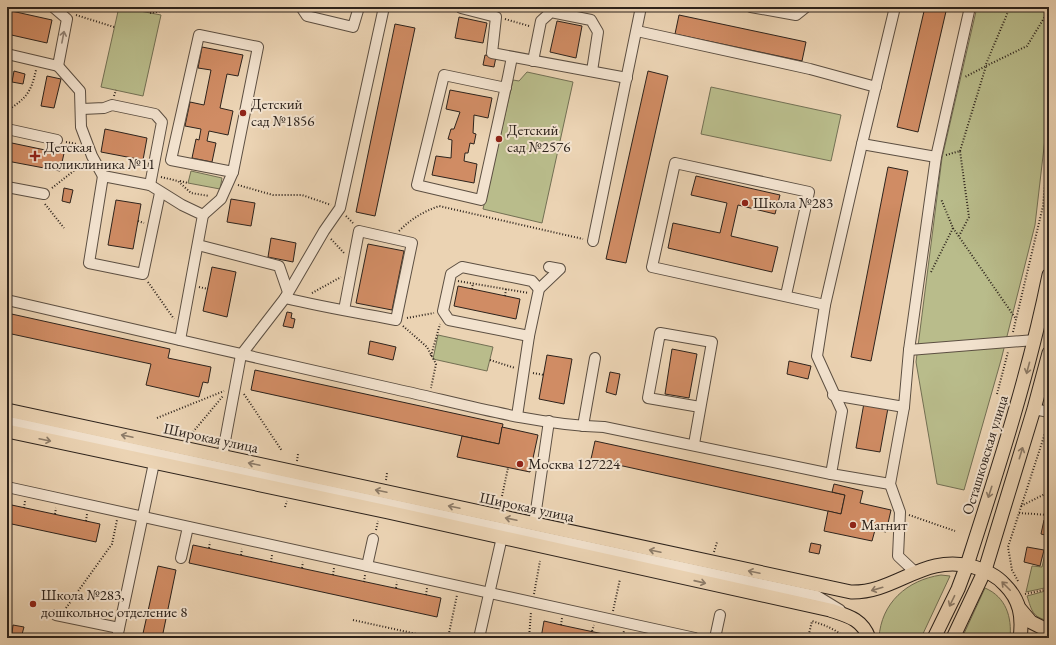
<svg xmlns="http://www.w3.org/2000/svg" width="1056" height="645" viewBox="0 0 1056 645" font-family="'EB Garamond',serif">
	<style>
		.green { fill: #b9bc8b; stroke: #737054 }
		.building { fill: #d08c64; stroke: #2d231c }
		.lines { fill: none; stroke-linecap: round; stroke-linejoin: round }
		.minor-casing { stroke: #5c4f42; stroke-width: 12 }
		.major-casing { stroke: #2d231c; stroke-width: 15 }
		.path { stroke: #2d231c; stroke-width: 2; stroke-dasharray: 1 2; stroke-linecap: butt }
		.minor { stroke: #f2e2ce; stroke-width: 10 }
		.major { stroke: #ebd3b3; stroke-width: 13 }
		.oneway { stroke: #908275 }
		.oneway2 { stroke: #8c7b68 }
		.poi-dot { fill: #8f2418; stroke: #f2e2ce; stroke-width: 1.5 }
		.labels { text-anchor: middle; stroke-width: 4; stroke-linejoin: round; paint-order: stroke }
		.poi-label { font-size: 15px; fill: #2d231c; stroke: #f2e2ce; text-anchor: start }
		.street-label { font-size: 15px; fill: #2d231c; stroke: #f2e2ce }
	</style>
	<rect width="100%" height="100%" fill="#ebd3b3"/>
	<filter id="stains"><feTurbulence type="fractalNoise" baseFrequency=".005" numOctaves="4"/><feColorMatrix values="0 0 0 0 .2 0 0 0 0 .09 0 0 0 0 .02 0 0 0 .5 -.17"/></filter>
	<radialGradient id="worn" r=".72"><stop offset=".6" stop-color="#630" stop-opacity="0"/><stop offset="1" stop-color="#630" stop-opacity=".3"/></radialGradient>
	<!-- green -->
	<g class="green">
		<path d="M119,7l42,8 -18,81 -42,-9z"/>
		<path d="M977,7h72v97l-14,121 -34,135 -37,130 -27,-6 -21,-122 26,-204z"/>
		<path d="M527,72l46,10 -31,141 -59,-14 30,-129 6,1z"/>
		<path d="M711,87l130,28 -10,46 -130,-27z"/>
		<path d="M191,171l31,7 -2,11 -32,-6z"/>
		<path d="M438,335l55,12 -6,24 -54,-12z"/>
		<path d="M1045,554l4,1v32l-23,5 6,-26 10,1z"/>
		<path d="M941,575l9,1 -29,62h-42c2,-35 28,-58 62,-63z"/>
		<path d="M985,588c21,9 27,29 25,50h-48z"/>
		<path d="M1049,590v31c-17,-4 -17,-10 -22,-25z"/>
	</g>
	<!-- building -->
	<g class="building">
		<path d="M925,7h22l-29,125 -21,-5z"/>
		<path d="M7,10l45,10 -5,23 -40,-9z"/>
		<path d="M679,15l127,27 -4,19 -127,-27z"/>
		<path d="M459,17l28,6 -4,20 -28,-5z"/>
		<path d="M557,21l25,5 -6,32 -26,-6z"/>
		<path d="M395,24l20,4 -40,188 -19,-4z"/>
		<path d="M202,47l41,8 -5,21 -11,-2 -7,34 13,3 -5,24 -19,-4 -2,10 9,2 -4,19 -20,-4 4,-19 3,1 2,-11 -16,-3 5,-24 14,3 7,-35 -13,-2z"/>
		<path d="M485,55l11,2 -2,10 -11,-2z"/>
		<path d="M14,71l11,3 -2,10 -11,-2z"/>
		<path d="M648,71l20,5 -42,187 -20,-4z"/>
		<path d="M47,76l14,3 -7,29 -13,-2z"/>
		<path d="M450,90l42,8 -4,20 -14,-3 -1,18 3,1 -2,10 -4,-1 -2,10h-3l-1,8 13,3 -3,19 -42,-8 4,-19 15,2 1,-18 -4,-1 3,-10h3l6,-17 -14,-3z"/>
		<path d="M105,129l42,9 -4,22 -42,-8z"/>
		<path d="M7,137v5l43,9 1,-5 14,3 -5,22 -53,-10z"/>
		<path d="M888,167l20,4 -37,190 -20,-4z"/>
		<path d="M696,176l84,19 -5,19 -37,-9 -7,31 47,11 -6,25 -104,-24 5,-25 47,10 7,-30 -36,-8z"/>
		<path d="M64,188l9,2 -3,13 -8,-2z"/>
		<path d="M231,199l24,4 -4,23 -24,-4z"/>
		<path d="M116,200l25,4 -8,45 -25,-4z"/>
		<path d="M271,238l25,5 -3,19 -25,-5z"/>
		<path d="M368,244l36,7 -12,59 -36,-7z"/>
		<path d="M212,267l24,5 -9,45 -24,-6z"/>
		<path d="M458,286l62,13 -4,20 -62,-13z"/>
		<path d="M287,312l5,1 -1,5 4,1 -2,9 -10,-2z"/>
		<path d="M7,313l163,36 -2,9 43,9 -3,16 -5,-1 -4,15 -53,-12 5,-21 -144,-31z"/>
		<path d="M370,341l26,6 -3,13 -25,-6z"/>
		<path d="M672,349l25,5 -8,44 -24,-4z"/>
		<path d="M547,355l25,4 -8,45 -25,-5z"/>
		<path d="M789,361l22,5 -3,13 -21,-5z"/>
		<path d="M255,370l248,54 -4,20 -248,-54z"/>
		<path d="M610,372l10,2 -4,21 -10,-3z"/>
		<path d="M864,403l24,5 -8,44 -24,-4z"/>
		<path d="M502,427l36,8 -8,37 -73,-15 5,-21 37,8z"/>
		<path d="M595,441l250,54 -4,19 -250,-55z"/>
		<path d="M834,484l29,7 -3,12 31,7 -5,22 -11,-2 -3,11 -48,-10 4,-20 13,3 4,-19 -13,-3z"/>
		<path d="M7,504l93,20 -4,18 -89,-19z"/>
		<path d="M1044,520l5,1v15l-8,-2z"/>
		<path d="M811,543l10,2 -2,9 -10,-2z"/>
		<path d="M193,545l248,53 -4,19 -248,-54z"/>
		<path d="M1027,547l17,3 -4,16 -16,-4z"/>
		<path d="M158,566l18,4 -14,68h-20z"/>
		<path d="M544,621l17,4 61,13h-81z"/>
		<path d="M13,625l11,2 -3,11h-14v-6l5,1z"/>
	</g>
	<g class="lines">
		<!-- minor casing -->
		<g class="minor-casing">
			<g id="minor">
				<path d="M301,7l6,9 46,11 6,-20"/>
				<path d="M751,7l45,8 10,-8"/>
				<path d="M461,8l35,9 -4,36 135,25"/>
				<path d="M637,31l173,38 66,18"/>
				<path d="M199,35l59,12 -25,125 -62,-12z"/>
				<path d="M7,54l51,12 9,-47 -14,-12"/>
				<path d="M533,61l8,-40 10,-9 40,8 7,12 -6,39"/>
				<path d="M58,66l22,25 1,36 11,29 11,20"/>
				<path d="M506,88l-62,-13 -27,110 64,15 27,-123 4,-20"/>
				<path d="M82,109l22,-1 8,-3 43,9 7,8 -12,63"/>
				<path d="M7,129l50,11"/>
				<path d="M862,144l74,13"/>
				<path d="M7,187l37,7"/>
				<path d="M160,193l-17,81 -54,-11 14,-87 47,9 32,20 21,10 -23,125"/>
				<path d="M203,215l18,-16 12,-27"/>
				<path d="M593,241l48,-234"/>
				<path d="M198,245l81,21 9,26"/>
				<path d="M786,295l23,-103 -134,-29 -23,104 173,38"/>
				<path d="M285,298c37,9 74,15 111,22l16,-77 -53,-12 -15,79"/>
				<path d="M7,300c128,30 255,59 383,88 70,15 142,37 214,39l227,47"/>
				<path d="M529,336l-80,-16 -6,-9 8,-37 11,-7 70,14 7,8"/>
				<path d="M909,350l126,-10"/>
				<path d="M833,395l71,12 5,-57 27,-193 34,-150"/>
				<path d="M904,407l-14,77 10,28 -2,44 17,16"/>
				<path d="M1034,409l15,3"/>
				<path d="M517,416l12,-80 10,-47 21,-20 -11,-2"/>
				<path d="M7,421l810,175 23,14"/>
				<path d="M583,426l12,-68"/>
				<path d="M694,444l18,-102 -52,-9 -12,65 52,9"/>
				<path d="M222,457l19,-102 44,-57 39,-67 16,-23 44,-201"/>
				<path d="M890,484l-59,-10 11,-63 -25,-55 8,-51 37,-161 33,-137"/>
				<path d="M7,487l688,151"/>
				<path d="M534,524l15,-103"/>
				<path d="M181,558l7,-31"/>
				<path d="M367,566l6,-27"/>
				<path d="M56,615l63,13"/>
				<path d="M117,638l37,-175"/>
				<path d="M479,638l23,-101"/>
				<path d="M715,638l5,-23"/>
			</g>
		</g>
		<!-- major casing -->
		<g class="major-casing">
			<g id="major">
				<path d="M7,410l844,182c46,1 72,-39 123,-25 12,4 22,8 31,18 15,15 18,32 15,53"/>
				<path d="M7,431l381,81 442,98c18,6 32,9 39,28"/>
				<path d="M1020,609l11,13 18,9"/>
				<path d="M934,638l24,-49 9,-24c31,-96 62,-191 82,-290"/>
				<path d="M953,638l32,-68 49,-161 15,-56"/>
			</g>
		</g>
		<!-- path -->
		<g class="path">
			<path d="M279,7l12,2"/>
			<path d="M150,12l5,-5"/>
			<path d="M150,13l32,-6"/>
			<path d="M76,15l38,12"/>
			<path d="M505,19l24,7"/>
			<path d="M986,64l24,-57"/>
			<path d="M986,66l41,-20 22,-36"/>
			<path d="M114,96l2,-6"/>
			<path d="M7,111c19,-13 24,-18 29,-41"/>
			<path d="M66,142l11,2"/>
			<path d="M960,151l26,-85 -21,11"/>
			<path d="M946,155l14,-4 9,66 -10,19"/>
			<path d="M161,177l17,4 13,12 18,3"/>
			<path d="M180,181l8,2"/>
			<path d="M238,185l35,10h29l29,10"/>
			<path d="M52,188l33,-26"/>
			<path d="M45,204l19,24"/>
			<path d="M346,216l7,7"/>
			<path d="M138,221l6,2"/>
			<path d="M953,228l63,91"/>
			<path d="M399,231c13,-13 24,-19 40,-25l144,33"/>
			<path d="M331,239l13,14"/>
			<path d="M931,272l22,-44 -12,-29"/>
			<path d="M458,281l71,12"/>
			<path d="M148,282l26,37"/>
			<path d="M199,287l9,2"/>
			<path d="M472,289l1,-6"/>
			<path d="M312,293l29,-16"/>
			<path d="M505,296l1,-7"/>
			<path d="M407,318l27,-5"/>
			<path d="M403,326l24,21 9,17 -5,24"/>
			<path d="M1013,332l30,-126 6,-65"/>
			<path d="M431,356l9,-32"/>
			<path d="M490,360l25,8"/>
			<path d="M533,373l11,2"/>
			<path d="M244,394l38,57"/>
			<path d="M997,394l11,-42"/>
			<path d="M157,418l67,-27"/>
			<path d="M193,432l30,-36"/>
			<path d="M297,461l1,-7"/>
			<path d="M386,480l1,-7"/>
			<path d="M502,496l6,-28"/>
			<path d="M1021,506l28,-14"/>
			<path d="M285,507l2,-6"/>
			<path d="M24,508l1,-7"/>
			<path d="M1019,513l30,2"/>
			<path d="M55,514l1,-6"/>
			<path d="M909,515l46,16"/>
			<path d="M86,521l1,-7"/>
			<path d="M376,530l2,-9"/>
			<path d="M209,548l1,-6"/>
			<path d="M714,552l3,-10"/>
			<path d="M241,555l1,-6"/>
			<path d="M271,562l1,-7"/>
			<path d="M302,568l1,-6"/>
			<path d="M333,575l1,-7"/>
			<path d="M1018,581l-6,-11 -4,-23 41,-126"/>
			<path d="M364,582l1,-7"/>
			<path d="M396,588l1,-6"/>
			<path d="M534,594l6,-33"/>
			<path d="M1025,594l24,-5"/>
			<path d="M426,595l1,-7"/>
			<path d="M66,608l46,-64 5,-24"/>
			<path d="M613,611l7,-32"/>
			<path d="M353,620l82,18"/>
			<path d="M561,625l1,-7"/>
			<path d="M592,631l2,-6"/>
			<path d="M448,638l9,-43"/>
			<path d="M529,638l2,-26"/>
			<path d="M622,638l2,-7"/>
			<path d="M808,638l4,-17c12,4 24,8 33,17"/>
		</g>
		<!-- minor -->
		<use href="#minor" class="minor"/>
		<!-- major -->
		<use href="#major" class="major"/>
	</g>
	<!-- one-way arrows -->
	<defs><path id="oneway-shaft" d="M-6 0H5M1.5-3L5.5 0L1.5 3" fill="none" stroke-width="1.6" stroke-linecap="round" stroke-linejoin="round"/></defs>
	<use class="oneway" href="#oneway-shaft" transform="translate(63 37) rotate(-79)"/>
	<g class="oneway2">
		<use href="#oneway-shaft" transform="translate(1028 368) rotate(105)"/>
		<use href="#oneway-shaft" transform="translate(127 436) rotate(-168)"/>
		<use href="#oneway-shaft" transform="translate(45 440) rotate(12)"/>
		<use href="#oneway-shaft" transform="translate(1021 453) rotate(-73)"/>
		<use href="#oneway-shaft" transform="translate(254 464) rotate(-168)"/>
		<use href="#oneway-shaft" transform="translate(381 491) rotate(-168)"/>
		<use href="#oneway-shaft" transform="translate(990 492) rotate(108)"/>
		<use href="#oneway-shaft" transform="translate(454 507) rotate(-168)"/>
		<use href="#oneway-shaft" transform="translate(511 519) rotate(-168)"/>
		<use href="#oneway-shaft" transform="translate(655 551) rotate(-168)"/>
		<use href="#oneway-shaft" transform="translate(754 572) rotate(-168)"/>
		<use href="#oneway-shaft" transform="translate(700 582) rotate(13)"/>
		<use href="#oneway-shaft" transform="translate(1006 586) rotate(-135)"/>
		<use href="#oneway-shaft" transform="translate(877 589) rotate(164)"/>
		<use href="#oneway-shaft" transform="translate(952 601) rotate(116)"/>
	</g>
	<!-- markers -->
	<g class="poi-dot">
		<circle cx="243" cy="113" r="4"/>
		<circle cx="499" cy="139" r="4"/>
		<path d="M33 150h4v4h4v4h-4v4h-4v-4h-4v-4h4z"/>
		<circle cx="745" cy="203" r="4"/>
		<circle cx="520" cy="464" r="4"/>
		<circle cx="853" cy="525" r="4"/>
		<circle cx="33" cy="604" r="4"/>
	</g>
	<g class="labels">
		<!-- poi labels -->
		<g class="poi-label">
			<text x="251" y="109">Детский<tspan x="251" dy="17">сад №1856</tspan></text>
			<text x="507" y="135">Детский<tspan x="507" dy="17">сад №2576</tspan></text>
			<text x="44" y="152">Детская<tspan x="44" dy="17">поликлиника №11</tspan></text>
			<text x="753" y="208">Школа №283</text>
			<text x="528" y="469">Москва 127224</text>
			<text x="861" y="530">Магнит</text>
			<text x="41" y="600">Школа №283,<tspan x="41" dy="17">дошкольное отделение 8</tspan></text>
		</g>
		<!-- street labels -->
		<g class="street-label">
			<text transform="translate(211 438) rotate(12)" y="5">Широкая улица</text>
			<text transform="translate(985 455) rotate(-73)" y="5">Осташковская улица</text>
			<text transform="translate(527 507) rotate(12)" y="5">Широкая улица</text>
		</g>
	</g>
	<!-- margin -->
	<rect width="1056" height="645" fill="none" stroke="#ebd3b3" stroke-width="24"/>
	<rect x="8" y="8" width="1040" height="629" fill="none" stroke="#2d231c" stroke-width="2"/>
	<rect x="12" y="12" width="1032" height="621" fill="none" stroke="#2d231c"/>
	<rect width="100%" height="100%" filter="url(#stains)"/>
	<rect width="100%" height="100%" fill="url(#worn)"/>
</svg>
